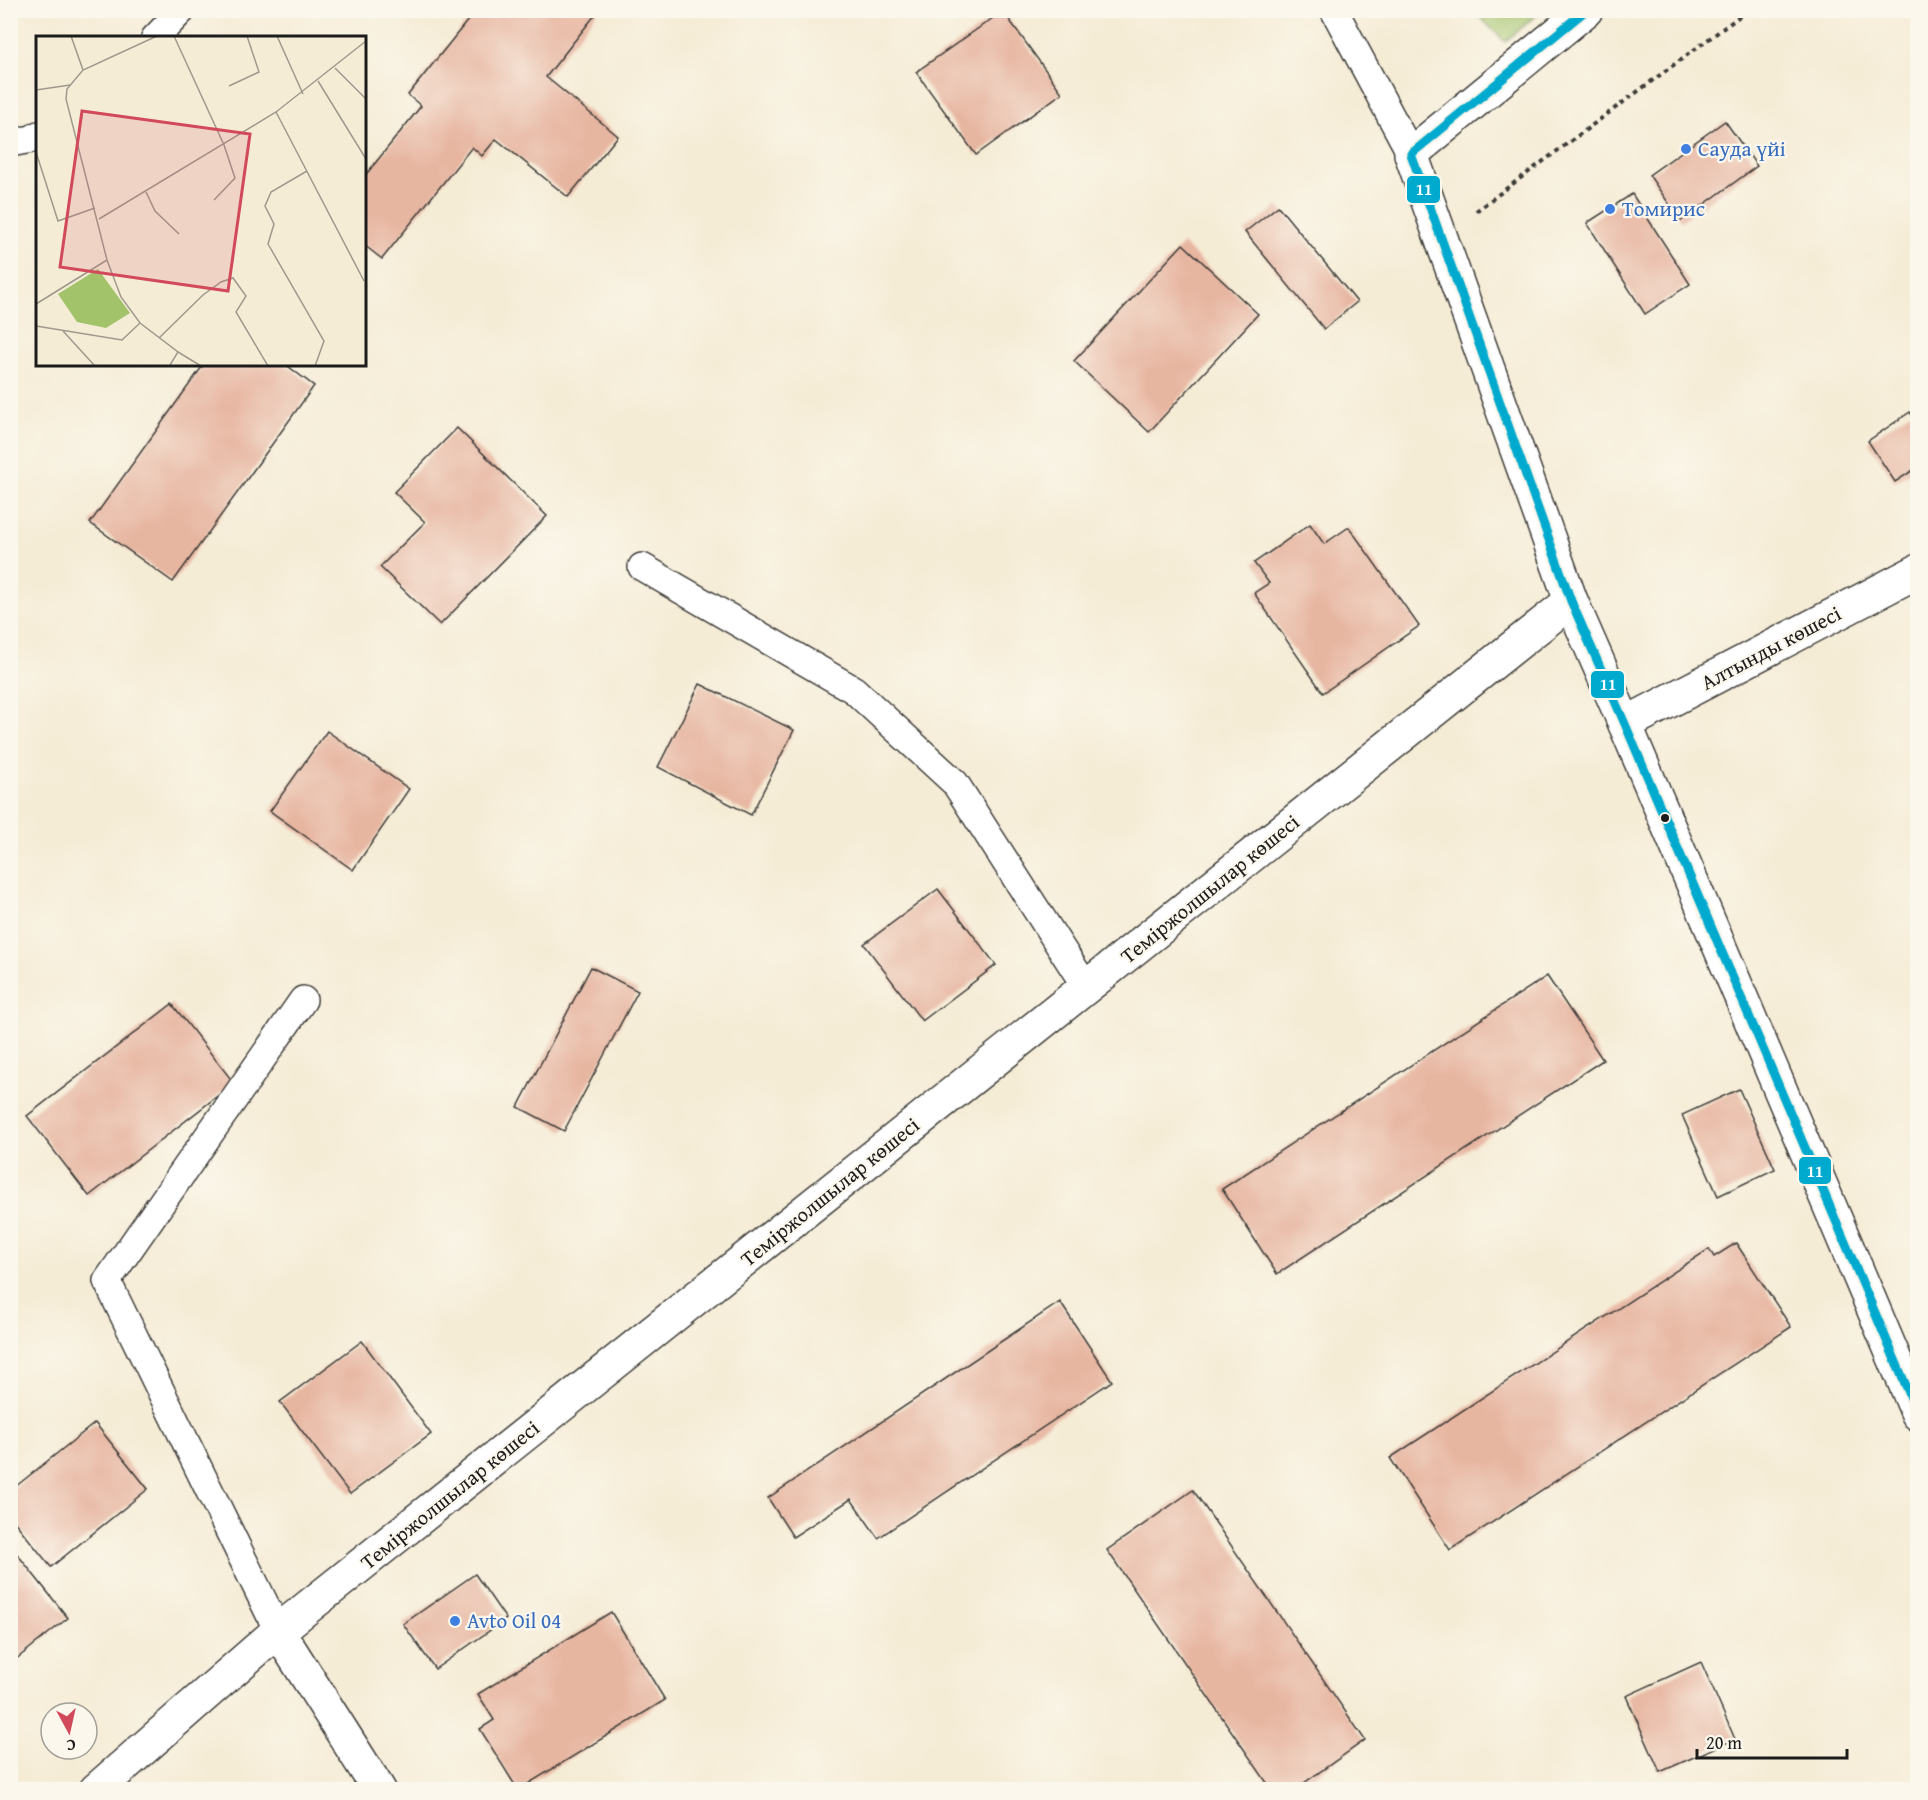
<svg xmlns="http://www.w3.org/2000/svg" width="1928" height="1800" viewBox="0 0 1928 1800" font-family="'Gentium Book Plus',serif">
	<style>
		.green { fill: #a3c36b; stroke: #607044; stroke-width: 1.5 }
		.building { fill: #e7b6a1 }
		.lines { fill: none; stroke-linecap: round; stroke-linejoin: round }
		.service-casing { stroke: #3d3b38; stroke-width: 30 }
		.minor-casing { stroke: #3d3b38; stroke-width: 36 }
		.tertiary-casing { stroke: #3d3b38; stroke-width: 36 }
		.path { stroke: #3d3b38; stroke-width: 4; stroke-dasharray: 4.5 4.5; stroke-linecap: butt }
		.service { stroke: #fff; stroke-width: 27 }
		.minor { stroke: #fff; stroke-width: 33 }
		.tertiary { stroke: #fff; stroke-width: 33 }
		.bus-1-casing { stroke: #fbf7ec; stroke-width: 14 }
		.bus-1 { stroke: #00a9ce; stroke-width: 9 }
		.shop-dot { fill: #3f7fe0; stroke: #fbf7ec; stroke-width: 2 }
		.bus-dot { fill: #1c1c1c; stroke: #fbf7ec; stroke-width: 2 }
		.labels { text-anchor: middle; stroke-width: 4.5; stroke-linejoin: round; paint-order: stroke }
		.shop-label { font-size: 21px; fill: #366cbe; stroke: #fbf7ec; text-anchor: start }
		.street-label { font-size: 21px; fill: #1c1c1c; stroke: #fbf7ec }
		.inset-road { fill: none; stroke: #9e998c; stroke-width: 1.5 }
		.view { fill: #d1495b; fill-opacity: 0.15; stroke: #d1495b; stroke-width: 3 }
		.inset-edge { fill: none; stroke: #1c1c1c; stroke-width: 3 }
		.line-badge { stroke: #fbf7ec; stroke-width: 2 }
		.badge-label { font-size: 16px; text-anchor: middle; font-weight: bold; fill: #fff }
	</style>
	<rect width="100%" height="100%" fill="#fbf7ec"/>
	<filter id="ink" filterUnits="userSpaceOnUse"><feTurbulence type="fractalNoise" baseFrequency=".0167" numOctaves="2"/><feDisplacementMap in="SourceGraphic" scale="12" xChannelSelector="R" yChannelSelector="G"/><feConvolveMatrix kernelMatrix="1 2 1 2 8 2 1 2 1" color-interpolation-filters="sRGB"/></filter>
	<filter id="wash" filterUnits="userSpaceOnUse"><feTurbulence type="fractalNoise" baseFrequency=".008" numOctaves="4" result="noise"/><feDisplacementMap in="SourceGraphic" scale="24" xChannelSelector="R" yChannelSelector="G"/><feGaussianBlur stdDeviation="1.35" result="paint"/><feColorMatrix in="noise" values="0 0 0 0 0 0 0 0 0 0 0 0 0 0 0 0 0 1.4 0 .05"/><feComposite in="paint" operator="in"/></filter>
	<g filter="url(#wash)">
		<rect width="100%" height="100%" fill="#f5ecd6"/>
		<!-- green -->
		<path class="green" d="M1474,11h67l-36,31z"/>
		<g id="blocks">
			<!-- building -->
			<g class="building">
				<path d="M476,10h123l-53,67 72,59 -50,61 -72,-58 -14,17 -10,-9 -90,112 -18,-14v-68l57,-71 -13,-11z"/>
				<path d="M1003,11l59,82 -86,62 -60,-83z"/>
				<path d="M1725,121l32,45 -76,55 -32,-46z"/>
				<path d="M1632,194l58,90 -45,30 -58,-91z"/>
				<path d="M1278,206l79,96 -33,27 -79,-97z"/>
				<path d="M1183,244l75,70 -109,118 -75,-71z"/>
				<path d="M204,364h81l29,22 -141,196 -83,-59z"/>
				<path d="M1910,412l8,12v43l-23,15 -27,-41z"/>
				<path d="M457,428l90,88 -107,109 -60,-58 45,-45 -31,-30z"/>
				<path d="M1310,524l14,20 25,-17 70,99 -96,67 -69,-100 15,-10 -15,-20z"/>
				<path d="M700,684l94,46 -43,85 -93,-48z"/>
				<path d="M327,731l82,58 -56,81 -83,-59z"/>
				<path d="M938,889l58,76 -74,56 -58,-77z"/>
				<path d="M591,967l47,24 -74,140 -46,-24z"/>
				<path d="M1547,976l56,84 -326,214 -55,-85z"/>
				<path d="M172,1004l62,79 -145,113 -62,-80z"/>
				<path d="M1739,1089l36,80 -57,27 -36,-81z"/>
				<path d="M1736,1243l55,84 -341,223 -60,-92 319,-209 5,8z"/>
				<path d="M1060,1302l52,79 -234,157 -27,-39 -58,38 -25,-39z"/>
				<path d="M362,1341l69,93 -81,60 -70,-92z"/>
				<path d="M95,1423l53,66 -97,78 -41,-51v-25z"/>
				<path d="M1193,1490l172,250 -71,50h-22l-165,-240z"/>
				<path d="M10,1545l58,73 -58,46z"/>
				<path d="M475,1574l31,45 -71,50 -32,-45z"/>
				<path d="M611,1612l54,88 -147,90 -38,-61 14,-9 -16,-26z"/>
				<path d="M1701,1662l34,77 -75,33 -34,-76z"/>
			</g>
		</g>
	</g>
	<g filter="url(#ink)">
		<use href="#blocks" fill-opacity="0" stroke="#3d3b38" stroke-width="1.5"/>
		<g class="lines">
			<!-- service casing -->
			<g class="service-casing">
				<g id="service">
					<path d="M1334,10l77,144"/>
					<path d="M155,38l27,-28"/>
					<path d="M10,143l22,-4 6,-4"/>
					<path d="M642,567l212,123 101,93 131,204"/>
					<path d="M278,1631l-171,-350 196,-281"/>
				</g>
			</g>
			<!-- minor casing -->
			<g class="minor-casing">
				<g id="minor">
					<path d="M1625,724l293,-153"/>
					<path d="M278,1631l101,159"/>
					<path d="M96,1790l182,-159 1293,-1030"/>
				</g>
			</g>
			<!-- tertiary casing -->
			<g class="tertiary-casing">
				<path id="tertiary" d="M1586,10l-175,144 160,447 54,123 293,690"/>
			</g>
			<!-- path -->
			<path class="path" d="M1476,211l272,-201"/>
			<!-- service -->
			<use href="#service" class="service"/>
			<!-- minor -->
			<use href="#minor" class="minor"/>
			<!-- tertiary -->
			<use href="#tertiary" class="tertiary"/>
			<!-- bus-1 casing -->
			<g class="bus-1-casing">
				<path id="bus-1" d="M1586,10l-175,144 160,447 54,123 293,690"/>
			</g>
			<!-- bus-1 -->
			<use href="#bus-1" class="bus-1"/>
		</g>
	</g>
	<!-- markers -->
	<g class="shop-dot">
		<circle cx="1686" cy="149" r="6"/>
		<circle cx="1610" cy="209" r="6"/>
		<circle cx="455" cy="1621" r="6"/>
	</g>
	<circle class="bus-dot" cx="1665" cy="818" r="5"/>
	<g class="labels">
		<!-- shop labels -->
		<g class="shop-label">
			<text x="1698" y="156">Сауда үйі</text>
			<text x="1622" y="216">Томирис</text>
			<text x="467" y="1628">Avto Oil 04</text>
		</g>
		<!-- street labels -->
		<g class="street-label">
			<text transform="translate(1771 648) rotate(-28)" y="7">Алтынды көшесі</text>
			<text transform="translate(1210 889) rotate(-39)" y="7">Теміржолшылар көшесі</text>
			<text transform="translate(830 1192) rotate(-39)" y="7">Теміржолшылар көшесі</text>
			<text transform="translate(450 1495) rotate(-39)" y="7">Теміржолшылар көшесі</text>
		</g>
	</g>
	<!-- overview -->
	<g transform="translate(36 36)">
		<rect width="330" height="330" fill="#f5ecd6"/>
		<path d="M62,233l32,44 -24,15 -29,-6 -19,-28z" fill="#a3c36b"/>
		<path class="inset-road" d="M35,0l12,34M121,0l-74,34 -16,19 -1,10 41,161 14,37 19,26 38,29 -8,13M138,0l50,109 11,33 -21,22M241,0l26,58M299,32l31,31M282,45l48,78M193,50l30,-14 -12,-36M0,54l34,-5M240,76l88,169M0,116l22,69 37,-13M271,135l-36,21 -6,14 9,18 -6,20 56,97 -9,25M110,156l9,19 24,23M63,183l177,-107 90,-71M0,268l71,-44M0,290l86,14 18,-17M27,295l32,35M123,302l44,-43 18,-13 12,-4 13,18 -10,16 32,54M142,316l23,14"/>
		<path class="view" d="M46,75l168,23 -22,157 -168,-24z"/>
		<rect width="330" height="330" class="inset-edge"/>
	</g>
	<g class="line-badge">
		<rect x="1406" y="175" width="35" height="29" rx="6" fill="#00a9ce"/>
		<rect x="1590" y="670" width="35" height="29" rx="6" fill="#00a9ce"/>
		<rect x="1798" y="1156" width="34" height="29" rx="6" fill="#00a9ce"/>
	</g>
	<g class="badge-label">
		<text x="1424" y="195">11</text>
		<text x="1608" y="690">11</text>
		<text x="1815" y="1177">11</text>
	</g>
	<!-- margin -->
	<rect width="1928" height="1800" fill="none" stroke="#fbf7ec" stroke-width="36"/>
	<!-- north arrow -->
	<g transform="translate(69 1731) rotate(172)"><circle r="28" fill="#fbf7ec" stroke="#a29f99" stroke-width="1.5"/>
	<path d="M0-4.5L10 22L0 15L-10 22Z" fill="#d1495b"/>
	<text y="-9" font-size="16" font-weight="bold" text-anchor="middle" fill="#1c1c1c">С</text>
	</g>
	<!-- scale -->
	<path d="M1697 1749v9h150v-9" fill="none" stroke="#1c1c1c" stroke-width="3"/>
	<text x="1706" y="1749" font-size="18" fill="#1c1c1c" stroke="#fbf7ec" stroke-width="4.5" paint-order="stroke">20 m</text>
</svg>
